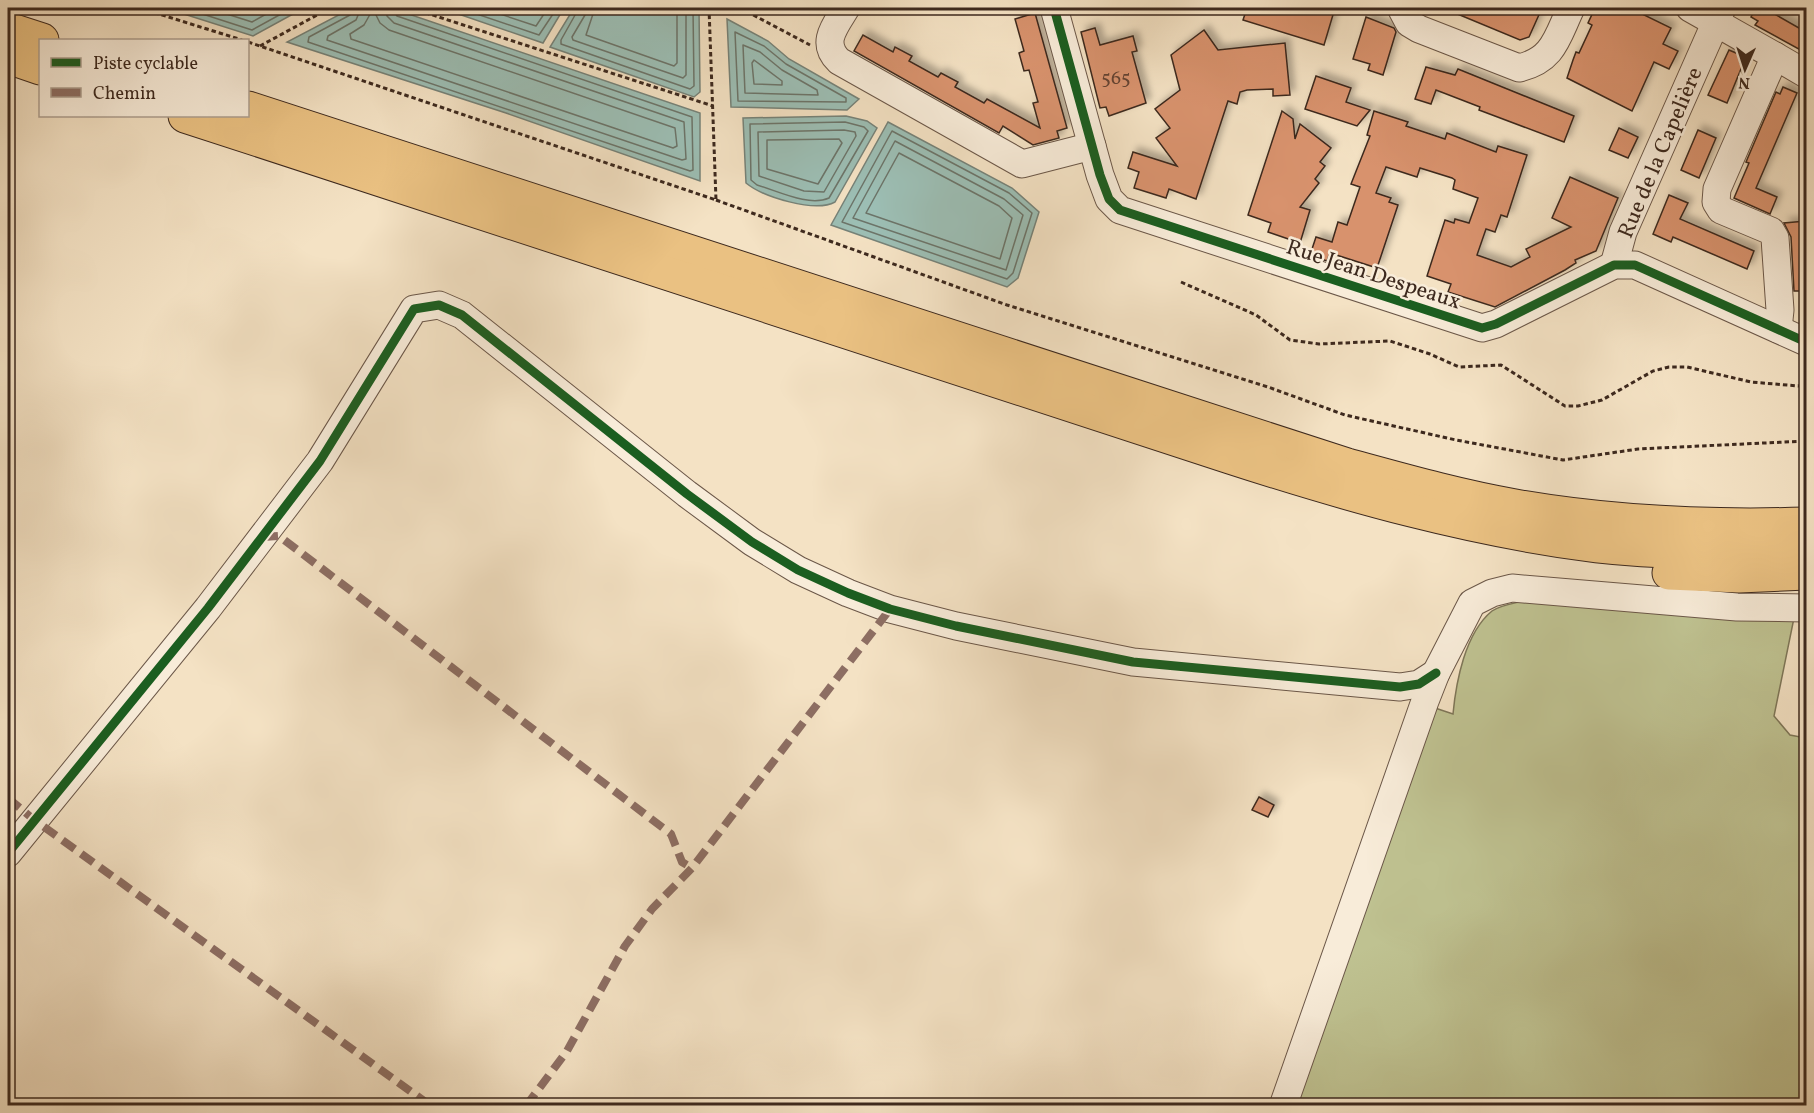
<svg xmlns="http://www.w3.org/2000/svg" width="1814" height="1113" viewBox="0 0 1814 1113" font-family="Vollkorn,serif">
	<style>
		.green { fill: #bfc291; stroke: #7e7658; stroke-width: 1.5 }
		.water { fill: #9cbeb4; stroke: #768278; stroke-width: 1.5 }
		.lines { fill: none; stroke-linecap: round; stroke-linejoin: round }
		.shore { stroke: #6c7469; stroke-width: 1.5 }
		.building { fill: #d8926d; stroke: #3d291e; stroke-width: 1.5; filter: url(#shadow) }
		.minor-casing { stroke: #6b5748; stroke-width: 29 }
		.highway-casing { stroke: #3d291e; stroke-width: 35 }
		.path { stroke: #3d291e; stroke-width: 3; stroke-dasharray: 4.5 3; stroke-linecap: butt }
		.minor { stroke: #f8ecd9; stroke-width: 27 }
		.highway { stroke: #eac182; stroke-width: 33 }
		.quiet { stroke: #8d6e63; stroke-width: 8; stroke-dasharray: 15 8; stroke-linecap: butt }
		.cycleway-casing { stroke: #f8ecd9; stroke-width: 13 }
		.cycleway { stroke: #1b5e20; stroke-width: 9 }
		.labels { text-anchor: middle; stroke-width: 5; stroke-linejoin: round; paint-order: stroke }
		.number-label { font-size: 20px; fill: #644332 }
		.street-label { font-size: 22px; fill: #3d291e; stroke: #f8ecd9 }
	</style>
	<defs>
		<filter id="shadow"><feDropShadow dx="5" dy="-5" stdDeviation="3" flood-color="#0004"/></filter>
	</defs>
	<rect width="100%" height="100%" fill="#f4e2c4"/>
	<filter id="stains"><feTurbulence type="fractalNoise" baseFrequency=".00333" numOctaves="4"/><feColorMatrix values="0 0 0 0 .2 0 0 0 0 .09 0 0 0 0 .02 0 0 0 .5 -.17"/></filter>
	<radialGradient id="worn" r=".72"><stop offset=".6" stop-color="#630" stop-opacity="0"/><stop offset="1" stop-color="#630" stop-opacity=".3"/></radialGradient>
	<!-- green -->
	<path class="green" d="M1519,602l275,16 -20,98 16,19 16,3v367l-513,1 142,-398 18,6c3,-32 12,-81 39,-103 7,-5 18,-7 27,-9z"/>
	<!-- water -->
	<g class="water">
		<path d="M165,8h139l-51,28z"/>
		<path d="M352,8h39l309,105v68l-194,-68 -219,-71z"/>
		<path d="M441,8h123l-21,35z"/>
		<path d="M574,8h125l1,84 -6,5 -144,-50z"/>
		<path d="M727,19l41,22 21,18 70,40 -12,11 -116,-3z"/>
		<path d="M846,116l21,5 10,7 -42,74c-20,11 -72,-5 -89,-19l-3,-65z"/>
		<path d="M888,122l124,66 27,24 -21,66 -11,9 -176,-62z"/>
	</g>
	<g class="lines">
		<!-- shore -->
		<g class="shore">
			<path d="M184,8l68,22 40,-22"/>
			<path d="M208,8l44,14 25,-14"/>
			<path d="M353,8l-3,7 -41,22 -1,5 382,129 3,-1 -1,-53 -295,-101 -5,-8"/>
			<path d="M361,8l-5,12 -28,16 -1,4 355,120 4,-1 -2,-37 -290,-99 -7,-7 -2,-8"/>
			<path d="M370,8l3,1 -9,16 -14,9 1,5 322,109 4,-2 -2,-18 -286,-98 -9,-7 -7,-14 2,-1"/>
			<path d="M459,8l80,27 18,-27"/>
			<path d="M482,8l54,18 12,-18"/>
			<path d="M579,8l-18,32v4l129,45 4,-3 -1,-78"/>
			<path d="M586,8l-1,7 -13,22 1,3 110,38 3,-3v-67"/>
			<path d="M595,8l-9,27 88,31 3,-3v-55"/>
			<path d="M735,32l29,14 22,18 60,34v4l-108,-1z"/>
			<path d="M743,45l17,7 22,18 35,20 1,5 -73,-2z"/>
			<path d="M754,60l28,21v4l-28,-1 -2,-21z"/>
			<path d="M845,122l19,5 4,4 -39,67c-20,9 -51,-7 -72,-13l-6,-5 -1,-56z"/>
			<path d="M844,130l11,2 1,4 -32,56 -20,-1 -45,-15 -1,-44z"/>
			<path d="M892,131l117,62 23,20 -19,60 -6,6 -165,-57z"/>
			<path d="M839,139l3,4 -24,41 -51,-15v-29z"/>
			<path d="M895,141l109,58 19,16 -17,55 -153,-52z"/>
			<path d="M899,153l100,53 13,12 -12,41 -134,-46z"/>
		</g>
	</g>
	<!-- building -->
	<g class="building">
		<path d="M1247,8h88l-11,37 -81,-25z"/>
		<path d="M1443,8h55l12,5 2,-5h30l-13,29 -9,3z"/>
		<path d="M1595,8h11l10,4 2,-4h12l41,20 -8,16 15,7 -9,18 -15,-7 -22,49 -65,-33 6,-18 3,-8 3,1 13,-28 -4,-2z"/>
		<path d="M1756,8h8l42,24v21l-51,-28 3,-4 -7,-4z"/>
		<path d="M1035,13l32,115 -10,3 2,7 -26,7 -30,-19 -4,7 -145,-82 9,-16 30,17 2,-5 17,9 -3,5 29,16 3,-4 17,9 -3,5 29,16 3,-4 53,29 -7,-25 5,-1 -9,-32 -5,1 -5,-18 5,-2 -9,-32z"/>
		<path d="M1366,17l28,11 2,4 -13,43 -15,-5 2,-6 -17,-5z"/>
		<path d="M1095,28l5,17 33,-9 4,15 -5,1 14,51 -37,13 -3,-9 -6,1 -19,-76z"/>
		<path d="M1204,30l14,20 67,-7 5,52 -17,1v-7l-26,1 -7,2 -3,12 -9,-3 -32,98 -27,-10 -3,9 -32,-10 5,-16 -11,-4 5,-16 44,14 -21,-28 14,-10 -15,-19 25,-19 -9,-35z"/>
		<path d="M1729,50l14,6 -3,7 3,1 -16,39 -19,-8z"/>
		<path d="M1426,67l29,8 3,-6 116,47 -10,26 -85,-32 1,-3 -44,-17 -5,14 -16,-5z"/>
		<path d="M1316,76l35,12 -5,14 24,8 -13,16 -52,-17z"/>
		<path d="M1783,87l14,6 -41,95 21,9 -7,17 -36,-16 15,-35 -3,-1 30,-70 4,2z"/>
		<path d="M1282,111l11,8 2,20 5,-15 31,24 -11,14 5,4 -10,13 4,4 -19,24 10,3 -10,33 -32,-11 3,-9 -23,-8z"/>
		<path d="M1374,111l34,11 -2,4 39,13 2,-6 49,19 2,-6 29,9 -20,62 -6,-2 -6,17 -9,-3 -9,26 34,12 19,-10 -4,-8 45,-22 -19,-9 18,-41 48,21 -22,53 -21,9 1,3 -11,7 -70,37 -47,-15 3,-8 -24,-8 18,-56 9,3 1,-4 14,4 9,-25 -25,-9 2,-9 -3,-2 -32,-10 -3,9 -31,-10 -10,26 15,5 -2,4 9,3 -21,63 -47,-15 -3,8 -17,-6 6,-18 16,5 6,-20 9,3 13,-38 -9,-3 19,-48 -3,-1z"/>
		<path d="M1619,128l19,9 -10,21 -19,-8z"/>
		<path d="M1698,130l18,8 -17,40 -18,-8z"/>
		<path d="M1669,195l19,8 -8,16 74,32 -7,18 -74,-32 -2,5 -18,-8z"/>
		<path d="M1806,221v70h-12l-3,-54 -7,-14z"/>
		<path d="M1259,797l15,8 -6,12 -16,-7z"/>
	</g>
	<g class="lines">
		<!-- minor casing -->
		<g class="minor-casing">
			<g id="minor">
				<path d="M846,8c-11,18 -26,35 -7,53l183,103 70,-18"/>
				<path d="M1054,8l46,167 9,24 11,11 362,118 14,-4 118,-59h21l171,77"/>
				<path d="M1401,8l8,15 10,6 100,39c35,-8 38,-31 52,-60"/>
				<path d="M1690,8l85,48 -58,133 -1,13 5,8 50,21 4,7 5,72 -2,19"/>
				<path d="M1775,56l31,18"/>
				<path d="M1614,265l9,-33 99,-224"/>
				<path d="M8,853l200,-245 112,-147 94,-152 25,-4 23,10 225,179 65,48 46,28 50,23 42,16 66,17 177,36 267,25 19,-3 17,-11"/>
				<path d="M1283,1106l142,-405 11,-28 36,-70 20,-10 20,-5 225,19 69,1"/>
			</g>
		</g>
		<!-- highway casing -->
		<g class="highway-casing">
			<g id="highway">
				<path d="M8,29l34,11"/>
				<path d="M8,57l32,11"/>
				<path d="M248,108l1099,357c55,15 111,31 168,41 97,17 194,21 291,18"/>
				<path d="M185,116l1045,341c120,39 241,73 367,89 69,8 140,6 209,5"/>
				<path d="M1669,573l70,3 67,-3"/>
			</g>
		</g>
		<!-- path -->
		<g class="path">
			<path d="M140,8l102,32"/>
			<path d="M411,8l302,98"/>
			<path d="M740,8l70,37"/>
			<path d="M248,42l468,158 -7,-192"/>
			<path d="M260,46l70,-38"/>
			<path d="M716,200l291,105 261,82 77,28 111,25 107,20 75,-11 168,-8"/>
			<path d="M1181,282l75,33 34,25 29,4 71,-3 40,13 29,13 42,-2 64,41h13l24,-6 51,-29 16,-4h18l64,15 47,4 8,-2"/>
		</g>
		<!-- minor -->
		<use href="#minor" class="minor"/>
		<!-- highway -->
		<use href="#highway" class="highway"/>
		<!-- quiet -->
		<g class="quiet">
			<path d="M263,537l16,-1 392,298 11,28 10,6"/>
			<path d="M8,798l25,21 398,287"/>
			<path d="M526,1106l41,-55 58,-105 27,-37 40,-41 198,-259"/>
		</g>
		<!-- cycleway casing -->
		<g class="cycleway-casing">
			<g id="cycleway">
				<path d="M1054,8l46,167 9,24 11,11 362,118 14,-4 118,-59h21l171,77"/>
				<path d="M8,853l200,-245 112,-147 94,-152 25,-4 23,10 225,179 65,48 46,28 50,23 42,16 66,17 177,36 267,25 19,-3 17,-11"/>
			</g>
		</g>
		<!-- cycleway -->
		<use href="#cycleway" class="cycleway"/>
	</g>
	<g class="labels">
		<!-- number labels -->
		<g class="number-label">
			<text x="1116" y="84">565</text>
		</g>
		<!-- street labels -->
		<g class="street-label">
			<text transform="translate(1659 152) rotate(-67)" y="8">Rue de la Capelière</text>
			<text transform="translate(1374 273) rotate(18)" y="8">Rue Jean Despeaux</text>
		</g>
	</g>
	<!-- margin -->
	<rect width="1814" height="1113" fill="none" stroke="#f4e2c4" stroke-width="30"/>
	<rect x="9" y="9" width="1796" height="1095" fill="none" stroke="#3d291e" stroke-width="3"/>
	<rect x="15" y="15" width="1784" height="1083" fill="none" stroke="#3d291e" stroke-width="1.5"/>
	<!-- legend -->
	<rect x="39" y="39" width="210" height="78" fill="#f8ecd9" stroke="#ad9e8e" stroke-width="1.5"/>
	<rect x="51" y="58" width="30" height="9" fill="#1b5e20" stroke="#ad9e8e" stroke-width="1.5"/>
	<text x="93" y="69" font-size="18" fill="#3d291e">Piste cyclable</text>
	<rect x="51" y="88" width="30" height="9" fill="#8d6e63" stroke="#ad9e8e" stroke-width="1.5"/>
	<text x="93" y="99" font-size="18" fill="#3d291e">Chemin</text>
	<!-- north arrow -->
	<g transform="translate(1745 69) rotate(183)" stroke="#f8ecd9" stroke-width="4.5" paint-order="stroke">
	<path d="M0-4.5L10 22L0 15L-10 22Z" fill="#3d291e"/>
	<text y="-9" font-size="16" font-weight="bold" text-anchor="middle" fill="#3d291e">N</text>
	</g>
	<rect width="100%" height="100%" filter="url(#stains)"/>
	<rect width="100%" height="100%" fill="url(#worn)"/>
</svg>
